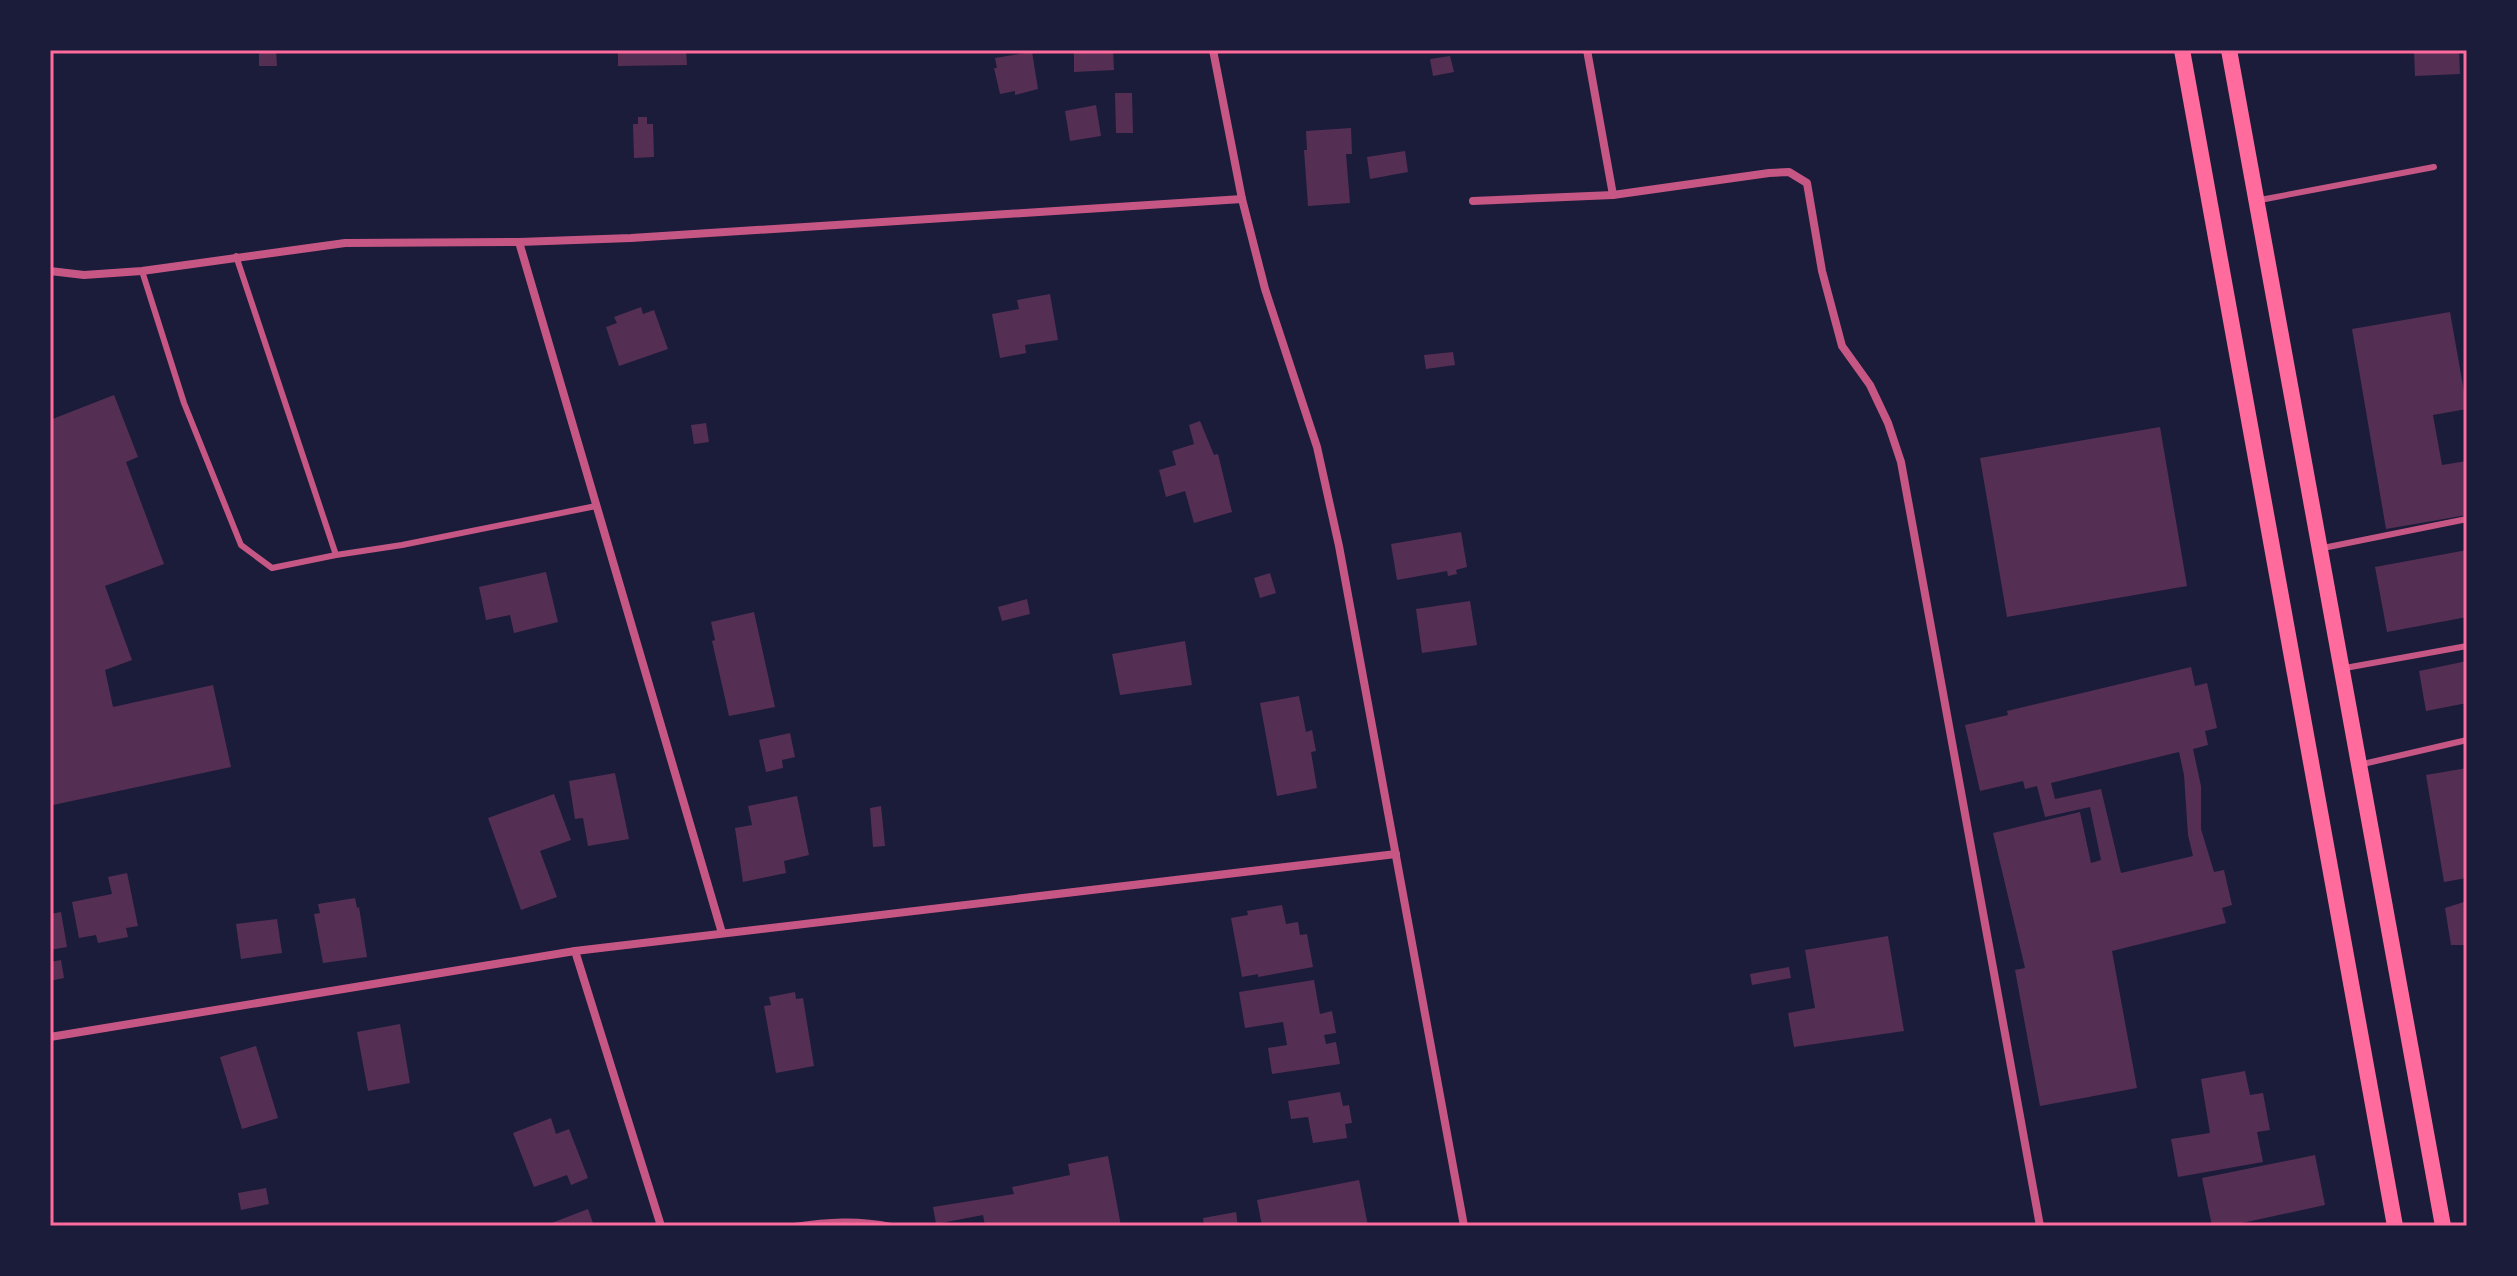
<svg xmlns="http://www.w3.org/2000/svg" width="2517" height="1276" viewBox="0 0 2517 1276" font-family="'Fira Sans',sans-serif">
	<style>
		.building { fill: #542f53; fill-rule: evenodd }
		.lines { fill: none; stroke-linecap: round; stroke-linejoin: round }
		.service { stroke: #c65784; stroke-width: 6 }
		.minor { stroke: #c65784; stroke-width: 8 }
		.secondary { stroke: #ff6b9d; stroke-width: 16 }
		.neatline { fill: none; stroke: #ff6b9d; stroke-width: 3 }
	</style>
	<rect width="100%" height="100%" fill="#1b1b3a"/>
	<!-- building -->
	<g class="building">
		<path d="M259,50h17l1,16h-18z"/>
		<path d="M618,50h68l1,15 -69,1z"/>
		<path d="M1074,50h39l1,20 -40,2z"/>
		<path d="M2414,50h45l1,24 -45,2z"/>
		<path d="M1032,52l6,37 -23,6v-4l-15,3 -6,-26h3l-2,-10z"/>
		<path d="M1450,56l4,16 -21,4 -3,-17z"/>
		<path d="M1115,93h17l1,40h-17z"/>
		<path d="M1096,105l5,31 -31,5 -5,-30z"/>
		<path d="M638,117h9v7h6l1,33 -20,1 -1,-34h5z"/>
		<path d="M1351,128l1,26h-6l4,49 -42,3 -4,-56h3l-1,-19z"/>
		<path d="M1405,151l3,21 -38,7 -3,-22z"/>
		<path d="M1050,294l8,46 -33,5 1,8 -26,5 -8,-44 27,-5 -2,-9z"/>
		<path d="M641,307l2,7 11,-4 14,39 -49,17 -13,-39 11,-4 -3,-6z"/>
		<path d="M2450,312l17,97 -34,6 9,50 25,-4v54l-81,14 -34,-200z"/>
		<path d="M1453,352l2,13 -29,4 -2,-14z"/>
		<path d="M114,395l24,62 -12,5 38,102 -59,22 27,74 -27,10 8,37 100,-22 18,82 -178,38 -1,-6 -2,1v-83l2,-1 -2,-11v-285z"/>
		<path d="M1200,421l14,34 4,-1 14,58 -38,11 -9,-32 -19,6 -7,-27 17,-5 -4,-14 22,-7 -5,-19z"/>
		<path d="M706,423l3,19 -15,2 -3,-19z"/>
		<path d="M2160,427l27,159 -180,31 -27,-159z"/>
		<path d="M1461,532l6,35 -11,3 1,4 -9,2 -1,-5 -50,9 -6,-36z"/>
		<path d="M2467,550v67l-80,15 -12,-65z"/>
		<path d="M546,572l12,50 -44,11 -4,-18 -24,5 -7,-33z"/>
		<path d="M1270,573l6,20 -16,5 -6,-20z"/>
		<path d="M1027,599l3,15 -28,7 -4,-14z"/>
		<path d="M1470,601l7,44 -55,8 -6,-44z"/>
		<path d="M754,612l21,95 -46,9 -17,-75 3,-1 -4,-18z"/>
		<path d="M1185,641l7,44 -72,10 -8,-41z"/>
		<path d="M2467,661v42l-41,8 -7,-40z"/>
		<path d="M2191,667l4,19 12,-3 10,45 -12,3 3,14 -15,4 8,37v43l13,43 10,-2 8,35 -10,3 4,15 -114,28 25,137 -97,18 -25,-136 10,-2 -32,-135 87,-21 11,51 10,-3 -11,-53 -45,10 -8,-31 -12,3 -2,-8 -43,10 -15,-66 43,-10 -1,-4zM2179,752l5,23 4,60 5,21 -72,17 -20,-84 -46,10 -4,-16z"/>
		<path d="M1299,696l7,36 6,-2 4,21 -5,1 6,36 -40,8 -17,-93z"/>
		<path d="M790,733l5,24 -13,3 1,8 -17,4 -7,-32z"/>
		<path d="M2467,768v110l-23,4 -18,-107z"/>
		<path d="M615,773l14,66 -41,7 -5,-28 -8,1 -6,-38z"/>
		<path d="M554,794l17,46 -31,11 17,46 -36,13 -33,-92z"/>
		<path d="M797,796l12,59 -25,6 2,12 -43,9 -8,-54 17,-3 -4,-19z"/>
		<path d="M881,806l4,40 -12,1 -3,-39z"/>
		<path d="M127,873l11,53 -12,2 2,9 -30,6 -2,-8 -17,3 -7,-36 40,-8 -4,-17z"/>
		<path d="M355,898l2,10 2,-1 8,50 -44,6 -9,-49 6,-1 -2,-9z"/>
		<path d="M2467,901v44h-16l-6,-37z"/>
		<path d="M1282,905l4,19 12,-2 2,13 7,-1 6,33 -55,10v-3l-16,3 -11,-59 17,-3 -1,-4z"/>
		<path d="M61,912l6,35 -17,3v-36z"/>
		<path d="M277,919l5,34 -41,6 -5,-35z"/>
		<path d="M1888,936l16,95 -110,16 -6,-34 27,-5 -10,-58z"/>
		<path d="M61,960l3,18 -14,3v-19z"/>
		<path d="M1789,967l2,11 -39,7 -2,-11z"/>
		<path d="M1314,980l6,34 12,-3 4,22 -12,2 2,9 10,-2 4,22 -68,10 -4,-26 19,-3 -4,-23 -38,6 -6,-36z"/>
		<path d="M795,992l1,7 7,-1 11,68 -38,7 -12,-67 7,-1 -2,-8z"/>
		<path d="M400,1024l10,59 -42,8 -11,-59z"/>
		<path d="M256,1046l22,72 -36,11 -22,-72z"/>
		<path d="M2245,1071l5,24 13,-2 7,37 -13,2 6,30 -85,15 -7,-38 39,-6 -9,-54z"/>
		<path d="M1340,1092l3,14 6,-1 3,18 -7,1 2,14 -34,5 -5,-26 -17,2 -3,-18z"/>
		<path d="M551,1118l5,16 13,-5 19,49 -17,7 -4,-10 -33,12 -21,-54z"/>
		<path d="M2315,1155l10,50 -97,21h-16l-10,-48z"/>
		<path d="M1108,1156l13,70h-41l-1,-3 -15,3h-79l-2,-11 -47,9 -3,-17 81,-13 -2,-7 58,-12 -2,-11z"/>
		<path d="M1359,1180l9,46h-106l-5,-26z"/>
		<path d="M266,1188l3,16 -28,6 -3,-17z"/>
		<path d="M588,1209l6,17h-50z"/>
		<path d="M1236,1212l2,14h-34l-1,-8z"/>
	</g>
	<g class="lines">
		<!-- service -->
		<g class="service">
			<path d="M2260,200l174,-33"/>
			<path d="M236,256l100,299 66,-10 194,-39"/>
			<path d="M142,271l42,132 57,142 31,23 64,-13"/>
			<path d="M2323,548l144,-29"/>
			<path d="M2345,668l122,-22"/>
			<path d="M2363,764l104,-24"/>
			<path d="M794,1226c33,-5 64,-7 97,0"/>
		</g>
		<!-- minor -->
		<g class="minor">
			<path d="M1213,50l29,149 23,90 52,158 22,99 125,680"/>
			<path d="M1587,50l26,145"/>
			<path d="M1473,201l140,-6 156,-22 20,-1 18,11 15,88 20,75 28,39 18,38 13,39 139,764"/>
			<path d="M519,242l203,691"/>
			<path d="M50,271l34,4 58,-4 203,-28 174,-1 112,-4 611,-39"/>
			<path d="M575,951l86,275"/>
			<path d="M50,1037l525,-86 821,-97"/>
		</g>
		<!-- secondary -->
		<g class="secondary">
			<path d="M2182,50l213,1176"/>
			<path d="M2229,50l214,1176"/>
		</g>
	</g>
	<!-- border -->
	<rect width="2517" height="1276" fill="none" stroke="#1b1b3a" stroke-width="104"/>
	<rect x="52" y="52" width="2413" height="1172" class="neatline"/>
</svg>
